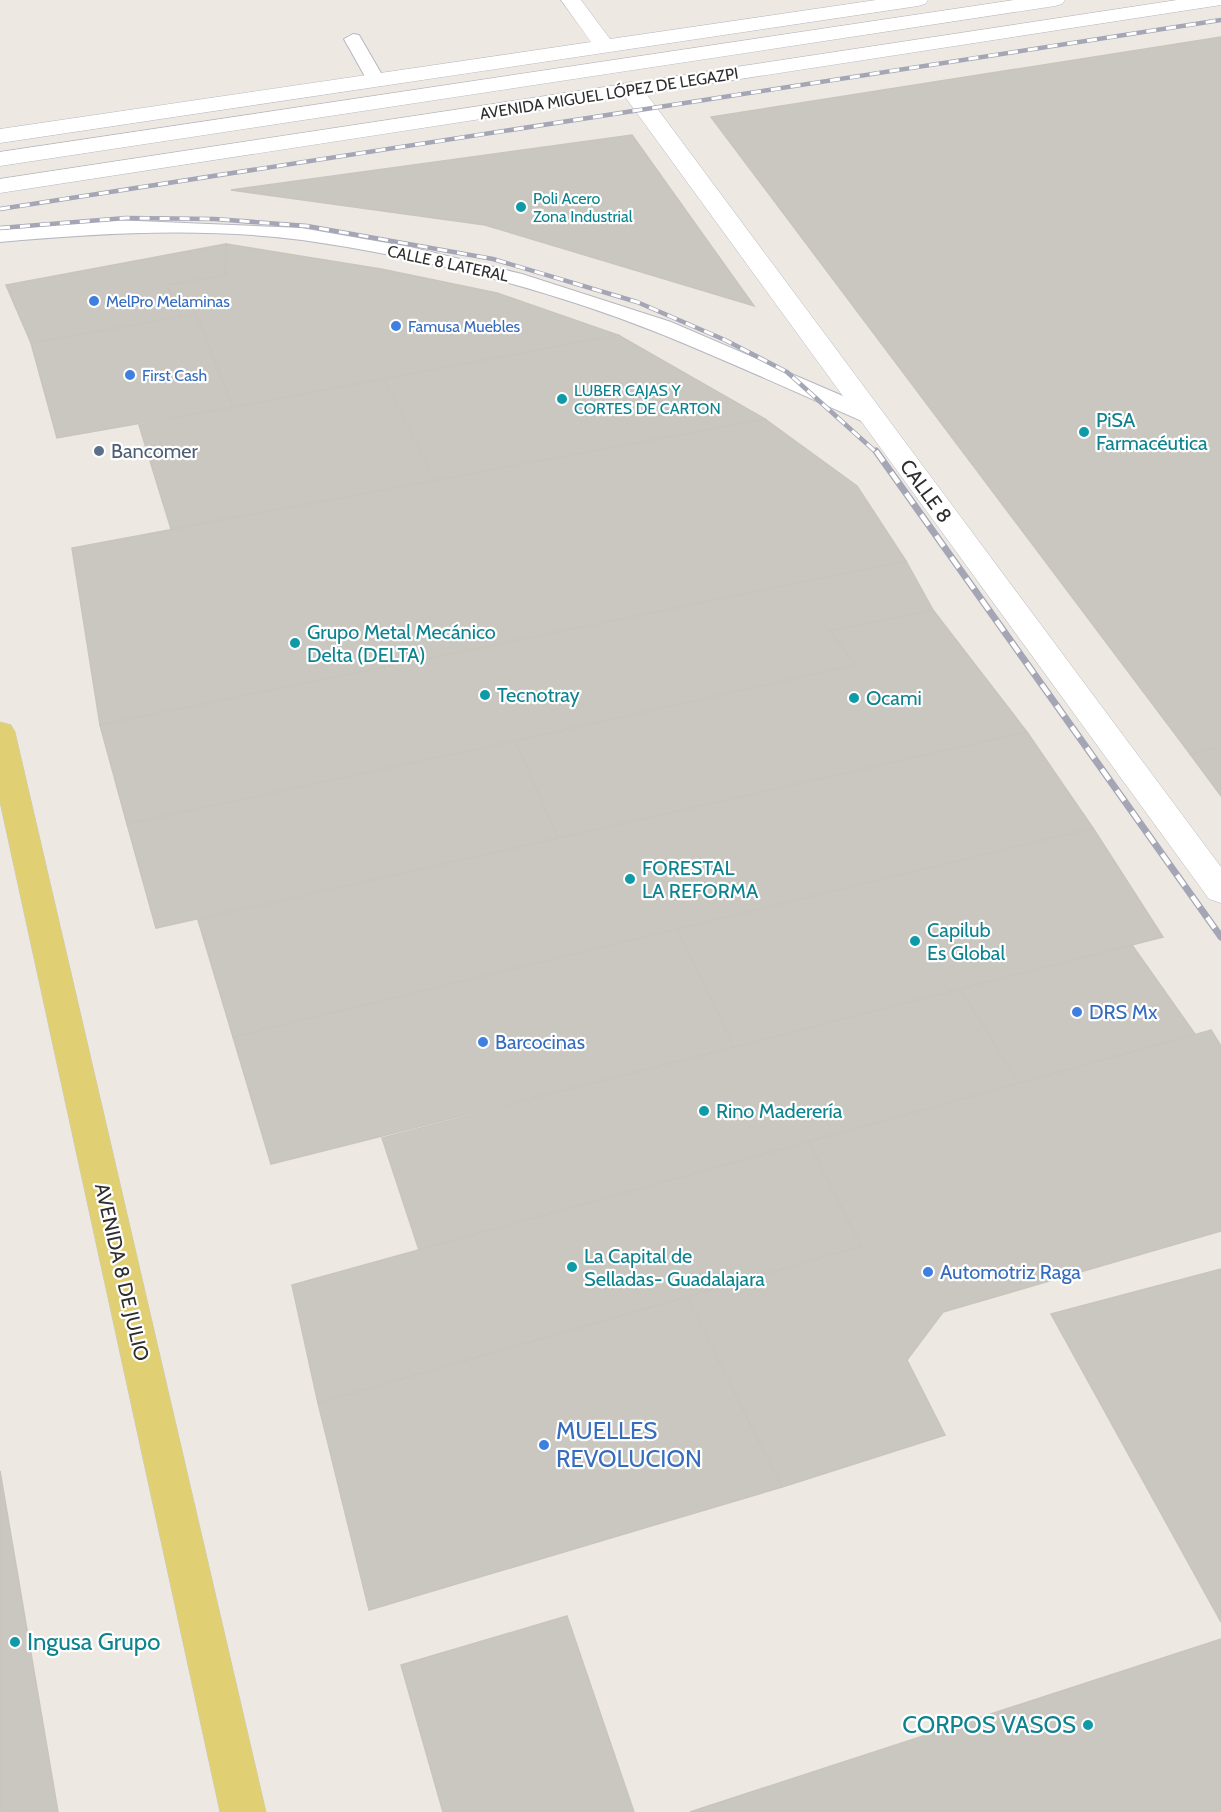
<svg xmlns="http://www.w3.org/2000/svg" width="1221" height="1812" viewBox="0 0 1221 1812" font-family="Cabin,sans-serif">
	<style>
		.building { fill: #cac7c0; stroke: #c9c5bc; stroke-width: 1.5 }
		.lines { fill: none; stroke-linecap: round; stroke-linejoin: round }
		.lane-casing { stroke: #b6b7c0; stroke-width: 2 }
		.street-casing { stroke: #b6b7c0; stroke-width: 1 }
		.secondary-casing { stroke: #b6b7c0; stroke-width: 1 }
		.primary-casing { stroke: #c9c9c9; stroke-width: 1 }
		.lane { fill: #fff; fill-rule: evenodd }
		.street { fill: #fff; fill-rule: evenodd }
		.secondary { fill: #fff; fill-rule: evenodd }
		.primary { fill: #e1d073; fill-rule: evenodd }
		.rail-far1-casing { stroke: #a5a6b5; stroke-width: 4.5 }
		.rail-casing { stroke: #a5a6b5; stroke-width: 7 }
		.rail-far1 { stroke: #fff; stroke-width: 3; stroke-dasharray: 10; stroke-linecap: butt }
		.rail { stroke: #fff; stroke-width: 4.5; stroke-dasharray: 13; stroke-linecap: butt }
		.culture-dot { fill: #0f9aa8; stroke: #fff; stroke-width: 2 }
		.shop-dot { fill: #3f7fe0; stroke: #fff; stroke-width: 2 }
		.service-dot { fill: #5c6f8a; stroke: #fff; stroke-width: 2 }
		.labels { text-anchor: middle; stroke-width: 4.5; stroke-linejoin: round; paint-order: stroke }
		.far-street-label { font-size: 16px; fill: #2e2e2e; stroke: #fff }
		.far-culture-label { font-size: 16px; fill: #0d838f; stroke: #fff; text-anchor: start }
		.far-shop-label { font-size: 16px; fill: #366cbe; stroke: #fff; text-anchor: start }
		.culture-label { font-size: 20px; fill: #0d838f; stroke: #fff; text-anchor: start }
		.service-label { font-size: 20px; fill: #4e5e75; stroke: #fff; text-anchor: start }
		.street-label { font-size: 20px; fill: #2e2e2e; stroke: #fff }
		.shop-label { font-size: 20px; fill: #366cbe; stroke: #fff; text-anchor: start }
		.near-shop-label { font-size: 24px; fill: #366cbe; stroke: #fff; text-anchor: start }
		.near-culture-label { font-size: 24px; fill: #0d838f; stroke: #fff; text-anchor: start }
	</style>
	<rect width="100%" height="100%" fill="#ede9e2"/>
	<!-- building -->
	<g class="building">
		<path d="M1221,37v710l-31,7 -479,-637z"/>
		<path d="M632,135l122,171 -269,-81 -254,-35z"/>
		<path d="M226,244l155,25 116,24 121,42 -385,72 -37,-93 -14,3 -15,-32 58,-10z"/>
		<path d="M226,244l-1,31 -58,10 15,32 -151,26 -25,-58z"/>
		<path d="M196,314l37,93 -176,31 -26,-95z"/>
		<path d="M618,335l147,84 -330,62 -51,-102z"/>
		<path d="M384,379l51,102 -264,48 -32,-104z"/>
		<path d="M765,419l92,67 49,75 -806,164 -28,-177z"/>
		<path d="M906,561l27,49 -103,21 25,34 -340,76 -388,83 -27,-99z"/>
		<path d="M933,610l94,122 -469,106 -43,-97 340,-76 -25,-34z"/>
		<path d="M1027,732l66,96 -860,209 -35,-117z"/>
		<path d="M515,741l43,97 -402,90 -29,-104z"/>
		<path d="M1221,747v49l-31,-42z"/>
		<path d="M1093,828l70,109 -429,110 -57,-118z"/>
		<path d="M677,929l57,118 -463,117 -38,-127z"/>
		<path d="M1132,945l63,89 -176,49 -59,-94z"/>
		<path d="M960,989l59,94 -600,167 -37,-112z"/>
		<path d="M1211,1030l10,16v185l-278,81 -36,48 38,75 -163,52 -95,-190 174,-51 -53,-104z"/>
		<path d="M808,1142l53,104 -543,157 -26,-118z"/>
		<path d="M1221,1269v353l-170,-308z"/>
		<path d="M687,1297l95,190 -413,123 -51,-207z"/>
		<path d="M0,1471l58,341h-58z"/>
		<path d="M567,1616l67,196h-191l-42,-147z"/>
		<path d="M1221,1639v173h-531z"/>
	</g>
	<g class="lines">
		<!-- lane casing -->
		<g class="lane-casing">
			<g id="lane">
				<path d="M353,34l6,1 26,45 -2,4 -7,2 -9,-6 -23,-41z"/>
				<path d="M114,220l187,8 109,19 112,27 149,48 209,90 3,5 -3,5h-16c-69,-30 -138,-62 -208,-90 -112,-44 -234,-75 -354,-92 -100,-13 -202,-7 -302,2v-12z"/>
			</g>
		</g>
		<!-- street casing -->
		<g class="street-casing">
			<g id="street">
				<path d="M561,0h20l29,39 266,-39h52l-3,4 -7,2 -918,137v-14l591,-87z"/>
				<path d="M631,82l8,2 582,783v36l-12,-4 -586,-805 -3,-5 3,-5z"/>
			</g>
		</g>
		<!-- secondary casing -->
		<g class="secondary-casing">
			<g id="secondary">
				<path d="M1014,0h51l-3,4 -7,2 -1055,160v-14z"/>
				<path d="M1177,0h44v5l-1221,188v-14z"/>
			</g>
		</g>
		<!-- primary casing -->
		<g class="primary-casing">
			<path id="primary" d="M0,722l11,3 4,7 251,1080h-46l-220,-1010z"/>
		</g>
		<!-- lane -->
		<use href="#lane" class="lane"/>
		<!-- street -->
		<use href="#street" class="street"/>
		<!-- secondary -->
		<use href="#secondary" class="secondary"/>
		<!-- primary -->
		<use href="#primary" class="primary"/>
		<!-- rail-far1 casing -->
		<g class="rail-far1-casing">
			<g id="rail-far1">
				<path d="M0,209l1221,-189"/>
				<path d="M0,228l126,-10 89,1 92,7 186,33 144,43 88,38 62,32 90,81"/>
			</g>
		</g>
		<!-- rail casing -->
		<g class="rail-casing">
			<path id="rail" d="M876,451l345,486"/>
		</g>
		<!-- rail-far1 -->
		<use href="#rail-far1" class="rail-far1"/>
		<!-- rail -->
		<use href="#rail" class="rail"/>
	</g>
	<!-- markers -->
	<g class="culture-dot">
		<circle cx="521" cy="207" r="6"/>
		<circle cx="562" cy="399" r="6"/>
		<circle cx="1084" cy="432" r="6"/>
		<circle cx="295" cy="643" r="6"/>
		<circle cx="485" cy="695" r="6"/>
		<circle cx="854" cy="698" r="6"/>
		<circle cx="630" cy="879" r="6"/>
		<circle cx="915" cy="941" r="6"/>
		<circle cx="704" cy="1111" r="6"/>
		<circle cx="572" cy="1267" r="6"/>
		<circle cx="15" cy="1642" r="6"/>
		<circle cx="1088" cy="1725" r="6"/>
	</g>
	<g class="shop-dot">
		<circle cx="94" cy="301" r="6"/>
		<circle cx="396" cy="326" r="6"/>
		<circle cx="130" cy="375" r="6"/>
		<circle cx="1077" cy="1012" r="6"/>
		<circle cx="483" cy="1042" r="6"/>
		<circle cx="928" cy="1272" r="6"/>
		<circle cx="544" cy="1445" r="6"/>
	</g>
	<circle class="service-dot" cx="99" cy="451" r="6"/>
	<g class="labels">
		<!-- far-street labels -->
		<g class="far-street-label">
			<text transform="translate(609 93) rotate(-9)" y="6">AVENIDA MIGUEL LÓPEZ DE LEGAZPI</text>
			<text transform="translate(448 263) rotate(12)" y="6">CALLE 8 LATERAL</text>
		</g>
		<!-- far-culture labels -->
		<g class="far-culture-label">
			<text x="533" y="204">Poli Acero<tspan x="533" dy="18">Zona Industrial</tspan></text>
			<text x="574" y="396">LUBER CAJAS Y<tspan x="574" dy="18">CORTES DE CARTON</tspan></text>
		</g>
		<!-- far-shop labels -->
		<g class="far-shop-label">
			<text x="106" y="307">MelPro Melaminas</text>
			<text x="408" y="332">Famusa Muebles</text>
			<text x="142" y="381">First Cash</text>
		</g>
		<!-- culture labels -->
		<g class="culture-label">
			<text x="1096" y="427">PiSA<tspan x="1096" dy="23">Farmacéutica</tspan></text>
			<text x="307" y="639">Grupo Metal Mecánico<tspan x="307" dy="23">Delta (DELTA)</tspan></text>
			<text x="497" y="702">Tecnotray</text>
			<text x="866" y="705">Ocami</text>
			<text x="642" y="875">FORESTAL<tspan x="642" dy="23">LA REFORMA</tspan></text>
			<text x="927" y="937">Capilub<tspan x="927" dy="23">Es Global</tspan></text>
			<text x="716" y="1118">Rino Maderería</text>
			<text x="584" y="1263">La Capital de<tspan x="584" dy="23">Selladas- Guadalajara</tspan></text>
		</g>
		<!-- service labels -->
		<g class="service-label">
			<text x="111" y="458">Bancomer</text>
		</g>
		<!-- street labels -->
		<g class="street-label">
			<text transform="translate(926 491) rotate(54)" y="7">CALLE 8</text>
			<text transform="translate(122 1272) rotate(77)" y="7">AVENIDA 8 DE JULIO</text>
		</g>
		<!-- shop labels -->
		<g class="shop-label">
			<text x="1089" y="1019">DRS Mx</text>
			<text x="495" y="1049">Barcocinas</text>
			<text x="940" y="1279">Automotriz Raga</text>
		</g>
		<!-- near-shop labels -->
		<g class="near-shop-label">
			<text x="556" y="1439">MUELLES<tspan x="556" dy="28">REVOLUCION</tspan></text>
		</g>
		<!-- near-culture labels -->
		<g class="near-culture-label">
			<text x="27" y="1650">Ingusa Grupo</text>
			<text x="1076" y="1733" text-anchor="end">CORPOS VASOS</text>
		</g>
	</g>
</svg>
